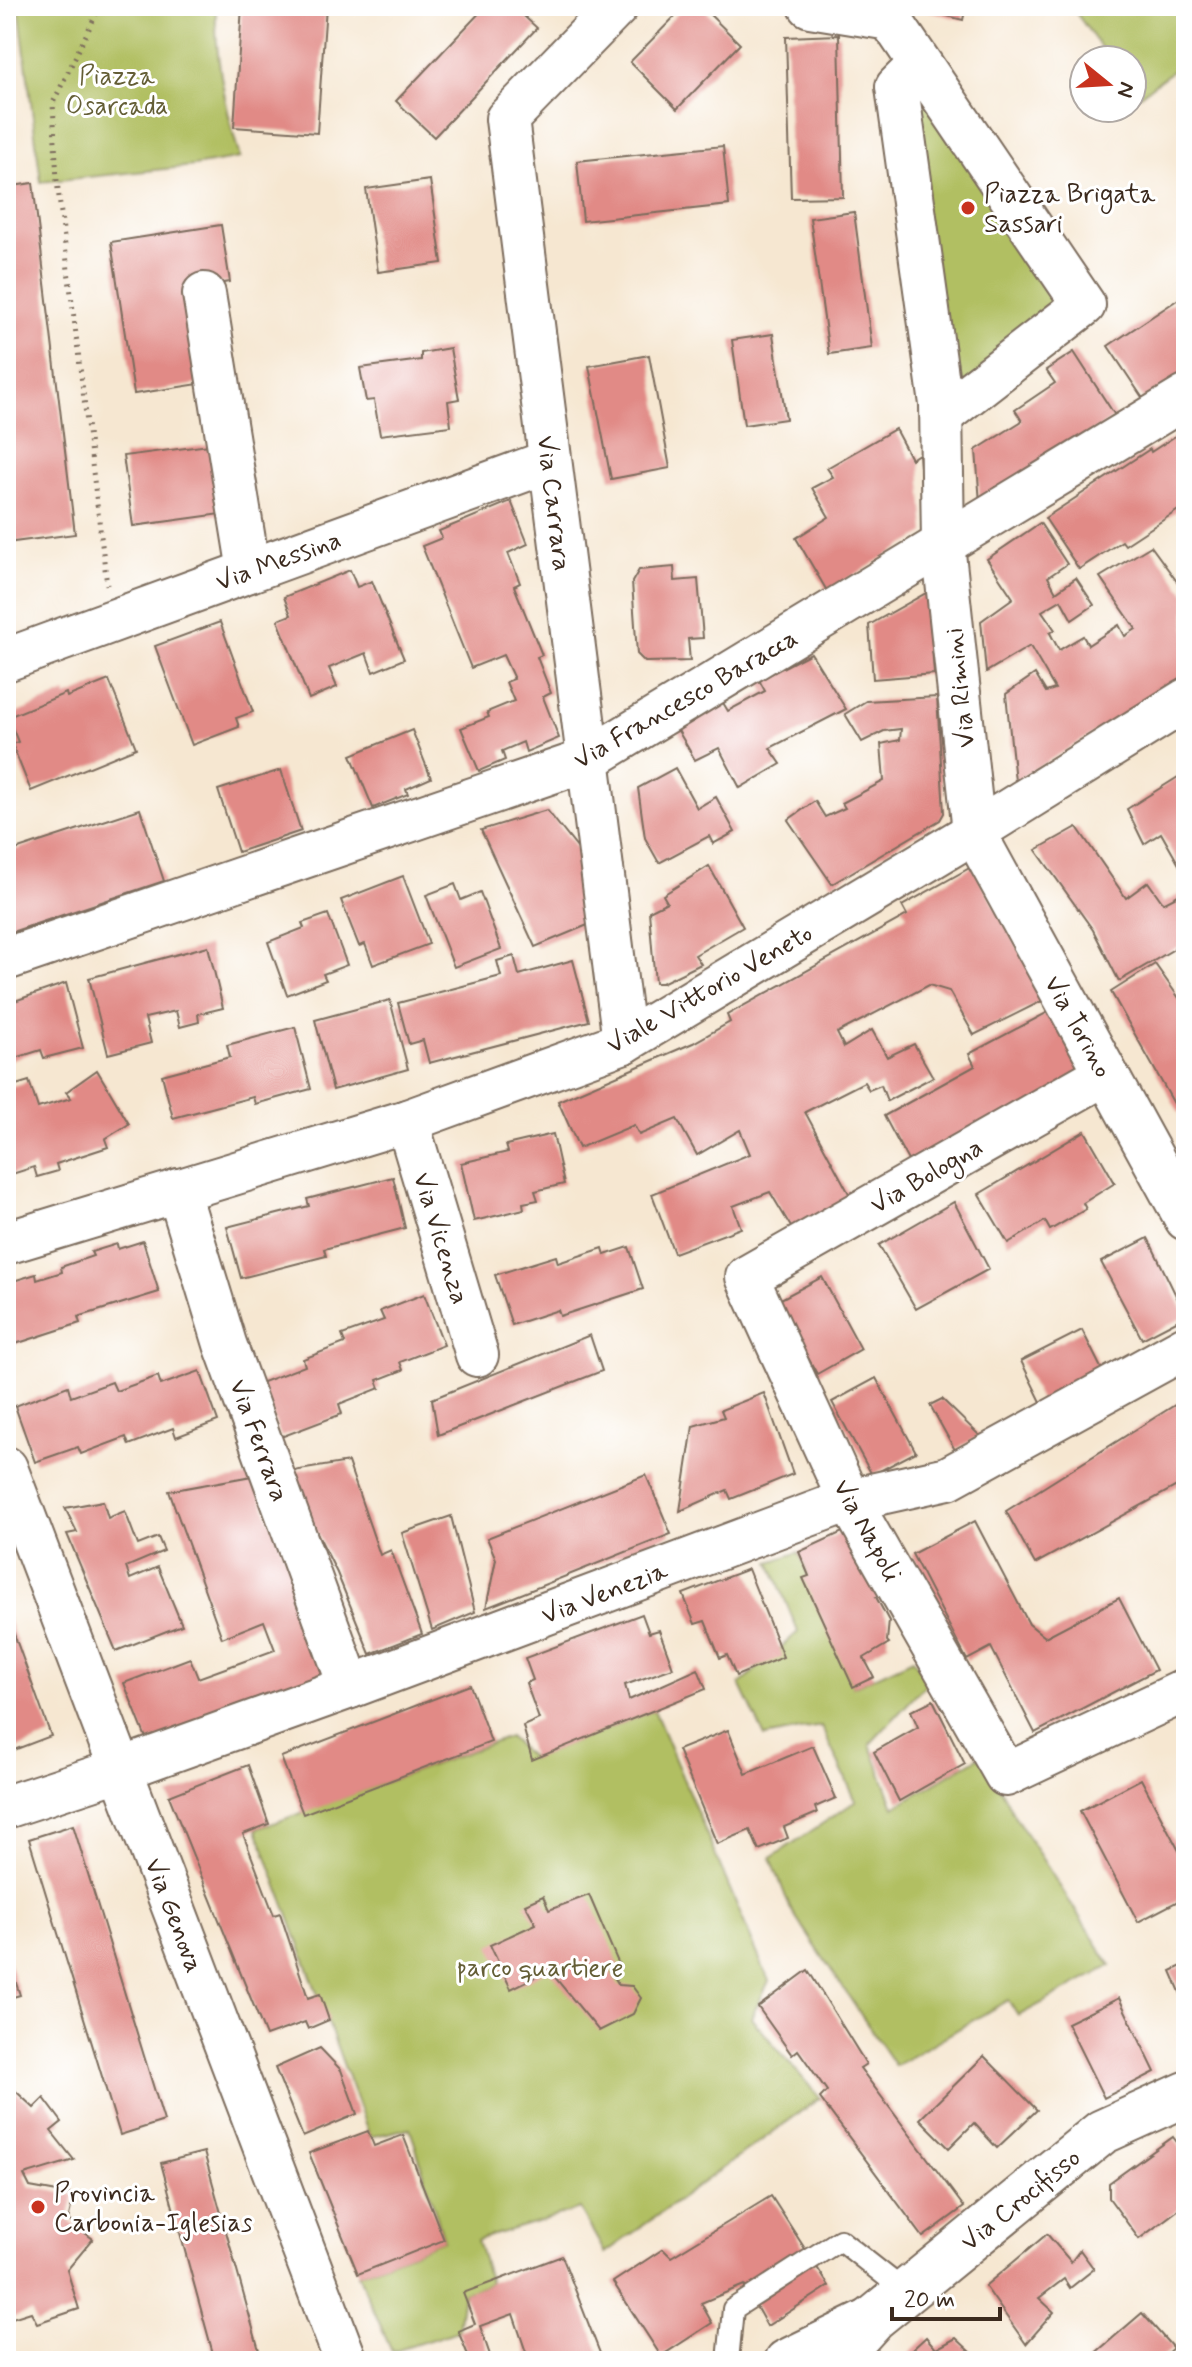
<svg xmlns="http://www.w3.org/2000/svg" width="1192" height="2367" viewBox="0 0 1192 2367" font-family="Mynerve,sans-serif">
<rect width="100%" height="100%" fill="#fff"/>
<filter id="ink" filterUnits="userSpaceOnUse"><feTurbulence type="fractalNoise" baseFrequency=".0125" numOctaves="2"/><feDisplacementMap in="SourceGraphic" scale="16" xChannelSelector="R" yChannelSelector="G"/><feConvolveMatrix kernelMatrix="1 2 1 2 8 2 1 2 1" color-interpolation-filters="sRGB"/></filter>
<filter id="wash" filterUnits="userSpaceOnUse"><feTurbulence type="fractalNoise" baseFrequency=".006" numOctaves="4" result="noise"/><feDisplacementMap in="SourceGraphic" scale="32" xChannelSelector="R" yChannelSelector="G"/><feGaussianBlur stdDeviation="1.8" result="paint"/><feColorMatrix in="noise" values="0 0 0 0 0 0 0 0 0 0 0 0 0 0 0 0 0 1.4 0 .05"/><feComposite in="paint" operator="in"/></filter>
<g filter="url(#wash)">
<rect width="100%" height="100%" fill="#f6e7d1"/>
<!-- green -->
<g fill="#b1bf62" stroke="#767440" stroke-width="2">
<path d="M19 6H216C214 53 227 113 240 158L194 166 41 182Z"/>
<polygon points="1071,6 1186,6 1186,61 1137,97 1132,90 1132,60 1110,60"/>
<polygon points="924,84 1068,307 945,401 905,100"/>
<polygon points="799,1552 853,1687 913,1659 929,1681 870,1744 894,1807 983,1755 1014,1815 1111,1966 1018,2016 1008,2000 895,2066 790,1908 771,1858 856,1801 821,1726 765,1737 740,1684 798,1632 770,1562"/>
<polygon points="654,1710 769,1981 751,2018 820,2098 605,2253 580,2209 477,2240 490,2283 463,2293 458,2331 392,2352 358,2274 444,2240 410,2128 370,2137 257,1829 509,1737 532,1759"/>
</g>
<g id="blocks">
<!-- building -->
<g fill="#e18a86">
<polygon points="242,6 326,6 317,133 234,127"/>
<polygon points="486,6 513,6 537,28 434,137 396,101"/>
<polygon points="685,6 701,6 740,44 677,109 630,62"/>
<polygon points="909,6 966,6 963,20"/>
<polygon points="839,35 843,197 791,198 786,37"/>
<polygon points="723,146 729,205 583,221 577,161"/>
<polygon points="430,180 442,263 378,272 366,189"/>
<polygon points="33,183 75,534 6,543 6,187"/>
<polygon points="854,212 872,348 829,354 810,218"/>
<polygon points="221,225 230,282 184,289 199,384 134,394 111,242"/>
<polygon points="1186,294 1186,372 1144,400 1108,346"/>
<polygon points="773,334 786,419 744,425 732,340"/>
<polygon points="450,348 459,399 448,401 451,426 380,435 374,400 366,401 360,368 421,360 421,353"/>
<polygon points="1074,352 1116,417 980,503 976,450 1022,421 1015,410 1055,383 1046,370"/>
<polygon points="649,355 670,468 611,479 589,366"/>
<polygon points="895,429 911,459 919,454 925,533 827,591 796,538 829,517 812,488 833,477 827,468"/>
<polygon points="1186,429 1186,505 1125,545 1122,541 1079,569 1045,518 1150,449 1151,452"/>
<polygon points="209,445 228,513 133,526 123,456"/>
<polygon points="511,501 528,544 508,553 520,583 514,586 542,655 537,657 551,693 543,697 559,738 526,752 523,742 502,751 505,760 479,771 461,728 489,717 487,712 514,701 506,682 514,679 503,655 471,668 422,546 442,538 439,531"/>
<polygon points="1040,523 1067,564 1048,577 1056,592 1076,578 1094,605 1072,620 1061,600 1042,611 1055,630 1050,633 1059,650 1083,636 1088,645 1119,625 1125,636 1136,629 1100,577 1151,546 1186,594 1186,674 1132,710 1015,781 1006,694 1035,674 1046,692 1055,689 1030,646 986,672 981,621 1013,598 987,559"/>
<polygon points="674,567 675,581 698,579 703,638 688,639 690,661 645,662 637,654 632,582 639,570"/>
<polygon points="350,570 357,587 372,581 404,659 373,672 366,653 329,668 337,687 309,699 278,620 291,615 284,597"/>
<polygon points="928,592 934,674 873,679 869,625"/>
<polygon points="220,622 253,712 236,718 239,727 192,745 155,646"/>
<polygon points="811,653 846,709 770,748 781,764 740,788 719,748 695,760 676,727 722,701 728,711 765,691 759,680"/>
<polygon points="109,680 136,748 31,791 12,744 18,742 8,717 66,693 67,697"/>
<polygon points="937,697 944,813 940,820 832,884 788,820 815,801 825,817 845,808 842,803 884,781 881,744 900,740 901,729 884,731 862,742 845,714 866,701"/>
<polygon points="412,730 431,778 406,789 408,794 373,808 351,755"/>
<polygon points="675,768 697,808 716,797 735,832 713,844 709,836 659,863 645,838 638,788"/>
<polygon points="281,770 301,831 238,852 218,790"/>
<polygon points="1186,772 1186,868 1182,870 1161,833 1144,844 1127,809"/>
<polygon points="140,809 164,881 6,934 6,853"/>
<polygon points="547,810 581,853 590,924 535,947 481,830"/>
<polygon points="1077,827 1126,898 1148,882 1163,903 1186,891 1186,942 1119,981 1093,930 1036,850"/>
<polygon points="709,866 743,927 695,955 701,964 662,983 655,983 649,911 667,902 663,895"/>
<polygon points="973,866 1046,999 974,1035 949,991 929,985 837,1033 844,1047 872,1030 887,1057 914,1044 933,1077 887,1101 881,1085 869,1090 864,1082 805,1112 852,1199 794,1232 770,1192 733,1206 741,1228 674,1253 652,1194 750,1154 740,1130 697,1155 677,1119 639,1135 634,1125 579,1148 558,1101 693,1043 730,1022 727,1015 907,915 902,906"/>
<polygon points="403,876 429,944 373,965 365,944 359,946 341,900"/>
<polygon points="455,884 461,900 480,892 501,949 454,967 426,895"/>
<polygon points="328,914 347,965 323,974 326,980 287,995 268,942 304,928 302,923"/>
<polygon points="208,946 223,1008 198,1014 199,1022 180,1027 176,1011 145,1018 151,1043 108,1054 89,978"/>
<polygon points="514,956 519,975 573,960 589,1021 429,1063 423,1040 409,1044 398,1003 501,976 497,961"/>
<polygon points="1155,964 1186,1008 1186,1125 1111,992"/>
<polygon points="66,983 83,1048 44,1058 41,1050 6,1061 6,1004"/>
<polygon points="390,1000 408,1069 333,1090 315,1020"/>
<polygon points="1050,1011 1085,1078 913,1170 884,1116 975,1066 969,1054"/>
<polygon points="295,1027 311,1089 255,1104 253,1097 173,1118 162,1075 230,1057 227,1045"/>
<polygon points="97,1070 129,1124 105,1139 108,1147 56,1164 58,1171 37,1177 34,1167 6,1176 6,1119 11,1118 6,1103 6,1088 29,1081 38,1108 71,1098 66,1092"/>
<polygon points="1085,1131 1115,1183 1083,1203 1086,1209 1050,1230 1045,1221 1008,1243 979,1194"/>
<polygon points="553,1134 564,1184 535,1191 538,1200 523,1203 524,1209 474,1221 461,1163 508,1152 506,1145"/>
<polygon points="393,1177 405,1228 324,1249 326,1256 241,1278 227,1227 309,1206 307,1199"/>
<polygon points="954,1202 989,1269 916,1309 879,1245"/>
<polygon points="1148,1238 1186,1316 1142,1339 1101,1262"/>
<polygon points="143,1241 159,1292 78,1317 80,1323 6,1347 6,1290 11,1288 10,1282 36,1274 37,1280 62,1272 61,1267 93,1256 91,1252 117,1244 118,1249"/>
<polygon points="629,1247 643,1289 560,1316 558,1310 512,1325 495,1275 556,1256 558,1263 603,1248 605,1255"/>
<polygon points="822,1277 861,1349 817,1374 777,1301"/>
<polygon points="424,1294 444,1345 400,1362 403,1370 377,1380 380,1388 339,1404 342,1414 281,1437 260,1383 305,1366 303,1359 345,1343 342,1335 384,1320 380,1311"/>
<polygon points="1082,1330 1106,1378 1044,1408 1021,1361"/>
<polygon points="590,1335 602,1371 438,1435 432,1399"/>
<polygon points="200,1371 218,1421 176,1437 173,1428 129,1445 126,1437 81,1454 78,1447 35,1462 15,1406 68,1386 71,1397 112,1382 116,1391 158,1376 161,1385"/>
<polygon points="876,1378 916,1452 872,1475 832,1402"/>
<polygon points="764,1393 793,1474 731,1499 727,1490 680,1511 693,1426 724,1417 721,1410"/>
<polygon points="1186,1398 1186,1481 1035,1564 1006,1511"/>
<polygon points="942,1399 980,1436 955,1450 930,1405"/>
<polygon points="348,1462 380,1555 391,1550 422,1634 370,1654 337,1573 287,1472"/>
<polygon points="646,1475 671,1534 486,1608 496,1559 487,1538"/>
<polygon points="252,1476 333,1674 148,1743 124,1683 190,1658 198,1678 275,1650 264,1621 222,1638 169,1491"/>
<polygon points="103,1501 108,1518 125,1511 138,1545 158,1537 164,1551 126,1567 130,1579 158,1567 182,1625 116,1651 67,1534 77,1532 65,1508"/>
<polygon points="451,1516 475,1612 432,1630 402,1533"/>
<polygon points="975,1521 1029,1624 1045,1637 1119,1598 1156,1670 1035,1733 991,1647 967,1660 912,1554"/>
<polygon points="849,1529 883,1595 876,1597 889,1621 887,1641 889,1643 864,1658 874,1677 853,1687 803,1578 809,1576 799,1552"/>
<polygon points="748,1569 783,1657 736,1676 727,1655 720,1658 705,1621 695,1624 683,1594"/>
<polygon points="6,1612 51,1736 6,1753"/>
<polygon points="642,1614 649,1633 659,1630 673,1668 625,1685 629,1700 698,1669 706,1689 532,1760 523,1726 539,1719 526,1683 533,1680 525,1658"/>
<polygon points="470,1685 491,1742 303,1814 281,1757"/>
<polygon points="933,1700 965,1764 899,1801 874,1752 918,1727 911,1711"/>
<polygon points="728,1730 746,1774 813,1746 836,1798 815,1807 817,1813 784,1827 788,1838 759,1850 750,1830 717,1844 678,1750"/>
<polygon points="248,1765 269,1824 243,1834 274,1915 280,1913 308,1998 320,1994 329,2020 308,2029 305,2022 266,2036 169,1796"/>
<polygon points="1141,1779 1186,1864 1186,1897 1138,1922 1080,1811"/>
<polygon points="73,1825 164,2121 120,2135 29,1839"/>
<polygon points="589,1895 620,1967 610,1970 619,1985 632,1986 641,1998 633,2014 599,2031 549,1970 511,1989 490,1945 536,1924 525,1904 543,1896 549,1910"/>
<polygon points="6,1953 20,1995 6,1999"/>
<polygon points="1186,1964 1186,2006 1171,1971"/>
<polygon points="808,1970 866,2064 860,2068 964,2207 923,2237 820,2098 827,2091 798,2050 792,2055 758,2007"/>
<polygon points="1119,1998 1155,2072 1104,2098 1067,2023"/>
<polygon points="320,2048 341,2070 357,2114 303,2137 275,2068"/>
<polygon points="984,2056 1037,2110 997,2148 974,2123 949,2148 920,2119"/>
<polygon points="8,2084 34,2108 44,2098 62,2122 51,2131 74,2160 24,2175 30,2187 74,2195 68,2220 93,2239 67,2270 79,2309 37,2323 31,2312 6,2320 6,2087"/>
<polygon points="368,2131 374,2146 403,2135 444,2240 358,2274 309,2153"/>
<polygon points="1173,2137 1186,2154 1186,2204 1139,2239 1109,2198 1109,2183"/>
<polygon points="204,2152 262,2361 215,2361 161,2163"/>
<polygon points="771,2196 829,2286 767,2326 744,2285 701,2303 712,2323 661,2356 613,2282 663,2249 671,2257"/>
<polygon points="1047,2234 1071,2262 1080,2250 1094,2269 1070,2288 1064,2279 1039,2298 1054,2312 1026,2344 985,2286"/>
<polygon points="562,2256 603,2361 529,2361 513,2314 480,2326 492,2361 464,2361 462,2357 468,2355 458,2331 475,2324 463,2293"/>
<polygon points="1142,2313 1173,2348 1158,2361 1086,2361"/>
<polygon points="926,2337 936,2349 956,2338 971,2352 962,2361 900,2361"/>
</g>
</g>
</g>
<g filter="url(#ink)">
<use href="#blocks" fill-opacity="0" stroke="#7c6c5d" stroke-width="2"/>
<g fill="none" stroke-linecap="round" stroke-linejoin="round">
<defs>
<polyline id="lane" points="728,2361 733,2309 840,2240 906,2292"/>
<g id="street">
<polyline points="617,6 507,119 624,1042"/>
<polyline points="810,6 890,19 1084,305 942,415"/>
<polyline points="920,64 897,87 941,404 943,544 974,832 1186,1219"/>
<polyline points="204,294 249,571"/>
<polyline points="6,660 550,461"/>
<polyline points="6,959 587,760 1186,397"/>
<polyline points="1105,1074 747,1277 849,1500 1006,1775 1186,1690"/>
<polyline points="407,1121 477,1355"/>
<polyline points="178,1190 225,1344 350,1687"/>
<polyline points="6,1243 407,1121 624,1042 974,832 1186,700"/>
<polyline points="6,1468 346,2361"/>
<polyline points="6,1807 119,1770 350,1687 849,1500 948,1478 1186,1347"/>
<polyline points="786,2361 870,2320"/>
</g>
<polyline id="secondary" points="835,2361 874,2318 1102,2132 1186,2094"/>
</defs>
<!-- lane casing -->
<use href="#lane" stroke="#7c6c5d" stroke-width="24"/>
<!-- street casing -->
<use href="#street" stroke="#7c6c5d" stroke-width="46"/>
<!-- secondary casing -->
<use href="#secondary" stroke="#7c6c5d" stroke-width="48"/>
<!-- path -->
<polyline stroke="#7c6c5d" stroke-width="5" stroke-dasharray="2 6" stroke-linecap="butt" points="100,6 53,103 57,181 107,585"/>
<!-- lane -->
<use href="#lane" stroke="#fff" stroke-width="20"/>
<!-- street -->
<use href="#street" stroke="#fff" stroke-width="42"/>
<!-- secondary -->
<use href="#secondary" stroke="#fff" stroke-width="44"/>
</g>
</g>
<!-- markers -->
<g fill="#c8321e" stroke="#fff" stroke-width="3">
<circle cx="968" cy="208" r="8"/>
<circle cx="38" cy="2207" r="8"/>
</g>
<g text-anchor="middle" stroke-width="6" stroke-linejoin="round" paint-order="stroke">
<!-- park labels -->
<g font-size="26" fill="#645e36" stroke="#fff">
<text x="117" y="84">Piazza<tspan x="117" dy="30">Osarcada</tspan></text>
<text x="540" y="1976">parco quartiere</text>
</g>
<!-- poi labels -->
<g font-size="26" fill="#3b2a1e" stroke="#fff" text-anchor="start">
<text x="984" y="202">Piazza Brigata<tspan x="984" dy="30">Sassari</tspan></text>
<text x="54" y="2201">Provincia<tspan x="54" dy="30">Carbonia-Iglesias</tspan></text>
</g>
<!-- street labels -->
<g font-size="26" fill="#3b2a1e" stroke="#fff">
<text transform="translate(555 503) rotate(83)" y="9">Via Carrara</text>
<text transform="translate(278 560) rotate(-20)" y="9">Via Messina</text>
<text transform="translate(959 688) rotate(-96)" y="9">Via Rimini</text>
<text transform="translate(685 698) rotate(-30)" y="9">Via Francesco Baracca</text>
<text transform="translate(709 988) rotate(-30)" y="9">Viale Vittorio Veneto</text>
<text transform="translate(1079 1026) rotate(61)" y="9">Via Torino</text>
<text transform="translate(926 1175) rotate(-30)" y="9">Via Bologna</text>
<text transform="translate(442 1238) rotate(73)" y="9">Via Vicenza</text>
<text transform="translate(260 1440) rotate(70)" y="9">Via Ferrara</text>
<text transform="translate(868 1530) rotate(61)" y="9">Via Napoli</text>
<text transform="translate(604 1592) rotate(-21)" y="9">Via Venezia</text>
<text transform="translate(175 1915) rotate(69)" y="9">Via Genova</text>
<text transform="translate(1020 2199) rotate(-39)" y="9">Via Crocifisso</text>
</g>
</g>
<!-- margin -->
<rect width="1192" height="2367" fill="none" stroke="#fff" stroke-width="32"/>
<!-- north arrow -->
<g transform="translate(1108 84) rotate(108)"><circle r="38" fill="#ffffff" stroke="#b1aaa5" stroke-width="2"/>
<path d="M0-6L14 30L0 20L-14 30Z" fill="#c8321e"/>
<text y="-12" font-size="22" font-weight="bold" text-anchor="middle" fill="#3b2a1e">N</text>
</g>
<!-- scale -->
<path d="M892 2307v12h108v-12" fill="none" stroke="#3b2a1e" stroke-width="4"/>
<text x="904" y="2307" font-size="24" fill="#3b2a1e" stroke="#ffffff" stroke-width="6" paint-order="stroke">20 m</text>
</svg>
